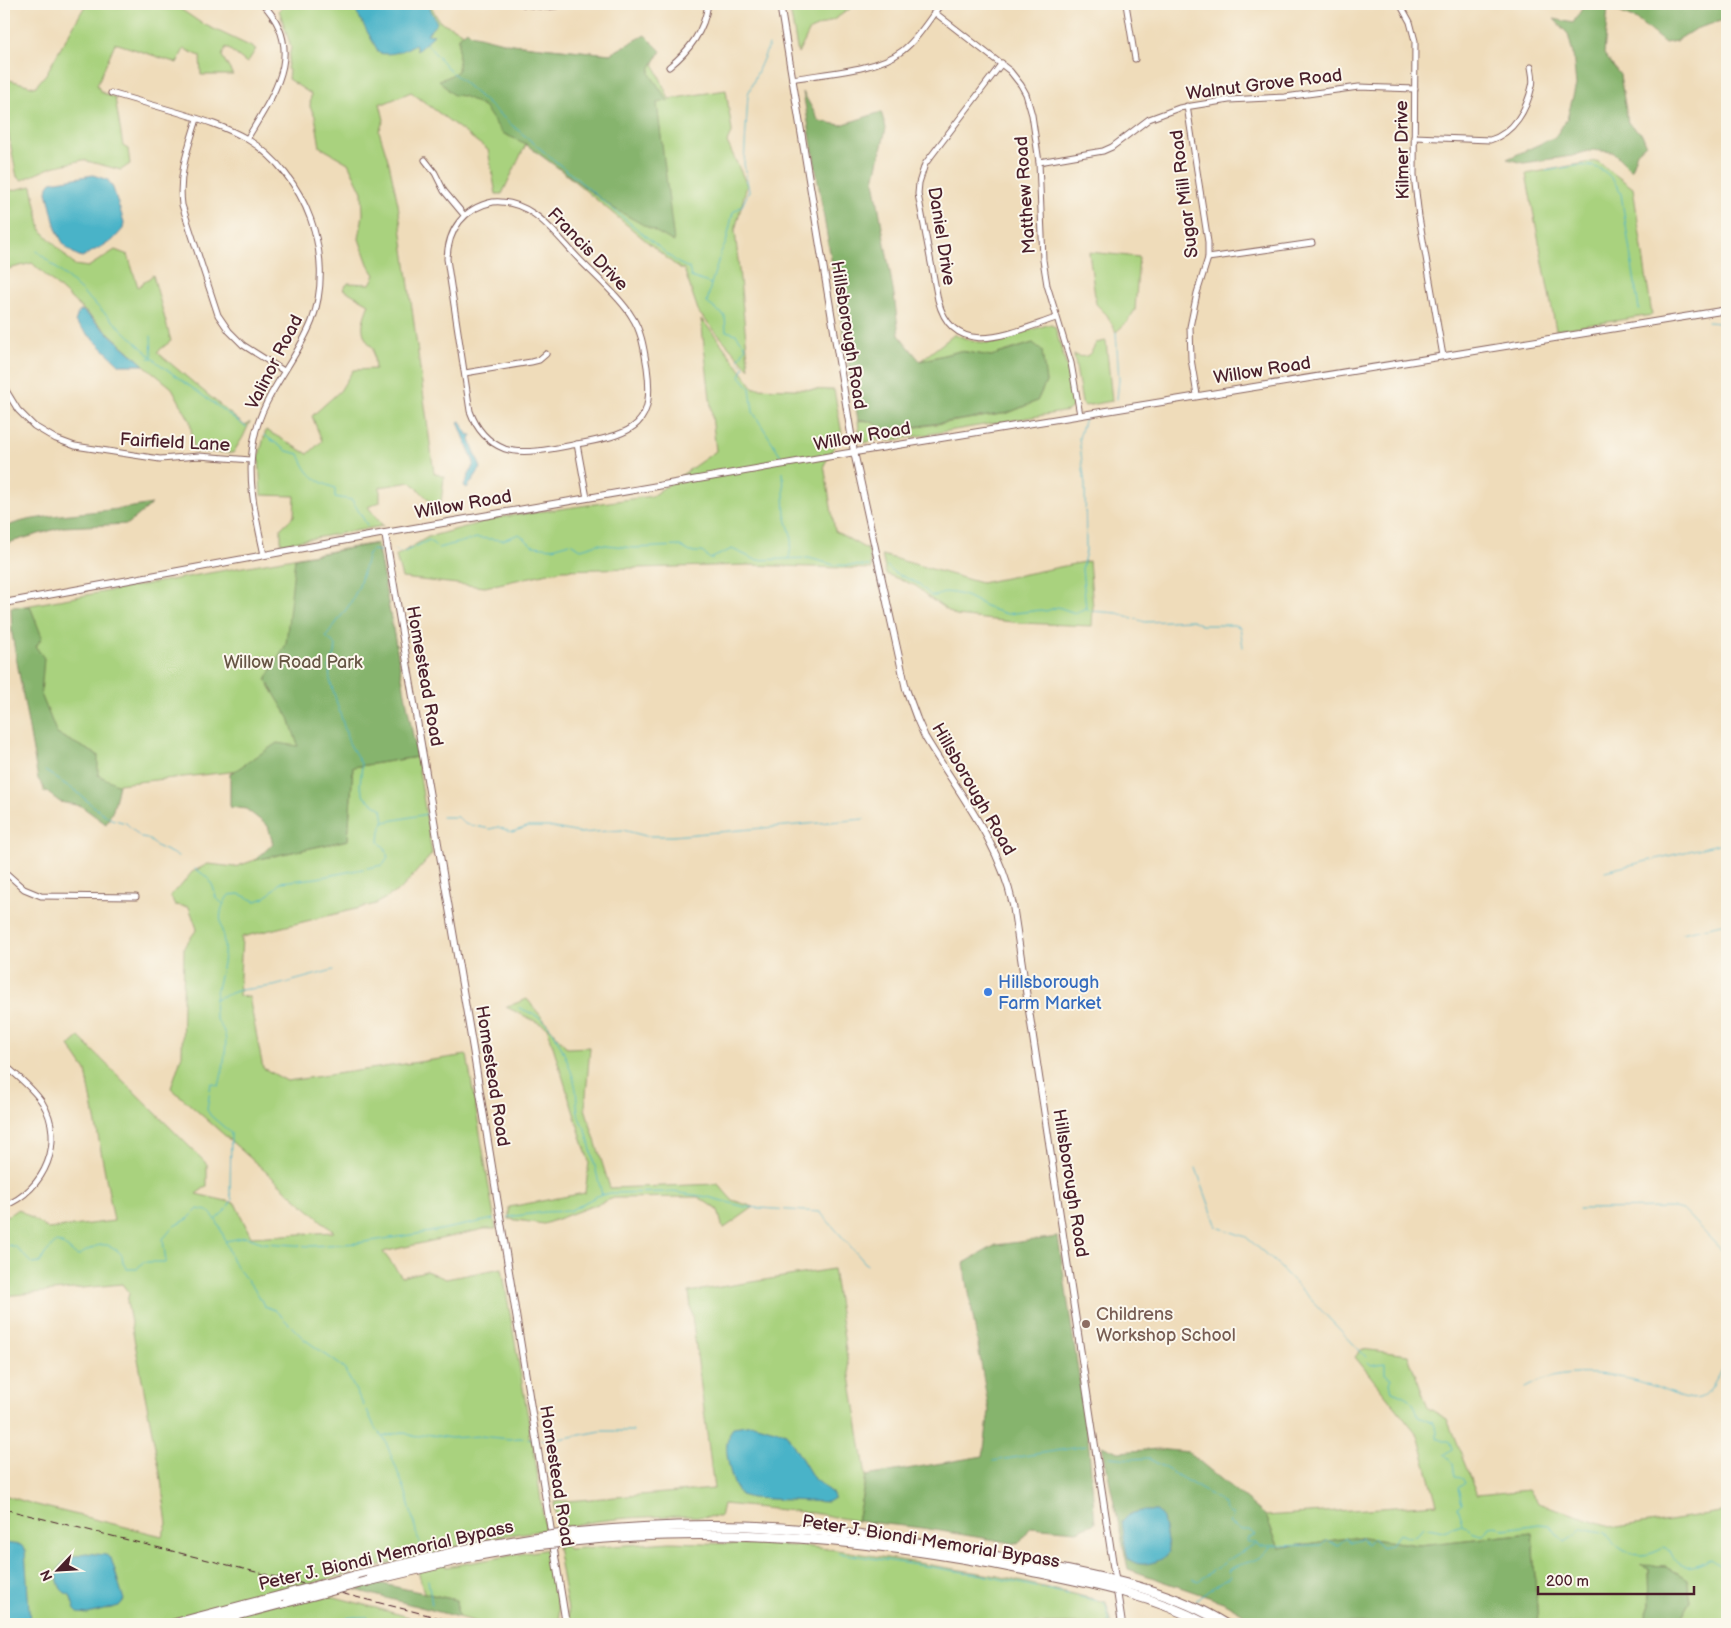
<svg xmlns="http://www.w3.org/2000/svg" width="1731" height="1628" viewBox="0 0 1731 1628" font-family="'Balsamiq Sans',sans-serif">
<rect width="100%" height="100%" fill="#fbf7ec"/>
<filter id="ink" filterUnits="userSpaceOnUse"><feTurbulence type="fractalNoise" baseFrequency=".02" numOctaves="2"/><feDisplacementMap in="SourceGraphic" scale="10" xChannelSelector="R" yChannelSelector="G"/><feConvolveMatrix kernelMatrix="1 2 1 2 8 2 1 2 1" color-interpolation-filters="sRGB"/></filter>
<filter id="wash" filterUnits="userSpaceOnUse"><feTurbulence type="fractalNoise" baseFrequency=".0096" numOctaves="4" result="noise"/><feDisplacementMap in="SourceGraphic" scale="20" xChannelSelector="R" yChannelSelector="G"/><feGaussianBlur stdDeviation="1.12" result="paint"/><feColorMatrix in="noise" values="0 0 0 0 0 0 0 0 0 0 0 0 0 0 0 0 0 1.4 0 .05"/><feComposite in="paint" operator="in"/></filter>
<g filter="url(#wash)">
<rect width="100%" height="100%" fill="#efdcba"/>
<!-- green -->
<g fill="#a9d27e" stroke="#7a7854">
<polygon points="86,4 115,4 118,5 118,4 173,4 201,23 256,49 247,63 226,47 222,56 233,75 201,75 200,56 184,49 177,63 115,43 97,85 101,92 115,98 123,146 128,149 130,164 121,170 83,160 52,167 22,180 17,177 4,112 6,79 35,87 46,74"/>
<path d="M285 4H430L439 21 468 35 511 44 610 54 645 42 669 99 726 90 732 131 727 142 747 185 735 230 749 369 699 313 684 269H680L527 142 502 194H496L488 150 411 92 385 103H380L384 120 379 131 389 163 398 204 434 473 444 477 441 503 433 504 411 482 380 487V502L368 507 383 526 281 544V528L294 516 295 496 261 495 259 456 266 430 308 454 322 441 312 416 340 391 353 370 375 369 373 348C358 333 362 322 369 304L343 289 348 283 370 284 375 275 368 264 359 239 363 214 362 192 348 163 320 147 315 116 310 107 311 94 288 79 289 70 287 69 291 47 279 10Z"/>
<polygon points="789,4 799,4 801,11 811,12 828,4 857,4 835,19 810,30 798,54"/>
<polygon points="1597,161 1633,188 1652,315 1556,330 1526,174"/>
<polygon points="32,186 41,230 74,265 88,267 115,250 128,255 138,287 153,275 171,341 157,352 245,426 250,422 243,437 233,453 194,452 190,421 172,388 144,365 32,263 4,270 4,192"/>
<polygon points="1089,252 1139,257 1135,310 1127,322 1116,332 1107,315 1096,304"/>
<polygon points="701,319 714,334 754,388 834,390 842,434 824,465 835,531 868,550 872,569 748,565 562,570 485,587 402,578 396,556 428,537 502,517 652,496 716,451"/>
<path d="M1047 325H1051L1055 327 1068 371 1074 405 1068 411 888 441 887 439 861 443 858 421C870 419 877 424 885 432L1008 413 1037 401 1046 382 1033 343 991 356 960 351 920 361 955 334 972 341 988 343Z"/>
<path d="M1106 341 1112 401 1085 406 1082 403 1074 355C1088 359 1090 355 1096 343Z"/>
<polygon points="377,543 415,752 44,792 14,608"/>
<polygon points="882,555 981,583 1089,561 1093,607 1092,626 1021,623 956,616 928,597 916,586 886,574"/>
<polygon points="417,757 432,854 402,888 376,904 242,937 239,996 249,997 263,1068 287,1081 467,1055 496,1229 484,1229 383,1252 402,1277 426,1271 446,1279 502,1268 530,1428 529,1437 533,1443 545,1530 502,1536 440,1550 446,1567 548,1549 561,1624 485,1624 458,1617 456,1600 424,1593 414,1557 298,1587 409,1617 388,1624 4,1624 4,1495 33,1504 162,1536 167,1524 160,1473 127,1302 129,1293 122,1284 4,1296 4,1216 9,1215 18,1209 48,1229 114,1221 86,1071 69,1046 79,1037 207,1164 207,1186 196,1194 235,1203 251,1237 334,1232 171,1088 182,1055 184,947 197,929 189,907 175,905 170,895 180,887 192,872 208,864 235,867 255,860 348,840 353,767"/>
<polygon points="527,999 567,1048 590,1047 585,1108 610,1188 718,1184 732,1200 754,1207 723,1229 718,1210 698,1197 614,1198 544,1224 509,1219 509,1207 585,1193 589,1162 547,1027 506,1007"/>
<path d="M833 1269 866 1476 857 1521 813 1513 723 1504 720 1517C669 1515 607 1516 557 1529L554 1502 714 1489 689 1292Z"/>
<polygon points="1362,1349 1408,1355 1428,1408 1447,1419 1477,1495 1528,1490 1538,1503 1617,1528 1727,1511 1727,1624 1678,1624 1691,1601 1687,1579 1666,1566 1642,1566 1649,1569 1650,1604 1643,1624 1538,1624 1532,1533 1419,1545 1355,1537 1279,1548 1266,1516 1437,1504 1418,1435 1355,1357"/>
<polygon points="670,1542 803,1546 844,1551 998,1576 1106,1602 1112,1624 575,1624 569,1616 557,1547 565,1546 569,1549"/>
</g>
<!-- forest -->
<g fill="#86b46d" stroke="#686a4c">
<polygon points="1585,4 1727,4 1727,19 1695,29 1676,41 1665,43 1637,20 1608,7 1604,54 1620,75 1628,123 1642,134 1646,144 1637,152 1631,170 1613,152 1591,150 1572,156 1524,163 1507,159 1555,137 1567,119 1576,85 1573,54 1568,34 1554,19 1573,23"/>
<polygon points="467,30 471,34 511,44 610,54 645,35 661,51 651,67 650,74 668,101 657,103 674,242 613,208 524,143 502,133 485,108 464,96 453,95 439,80 448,77 458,71 459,37"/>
<path d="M803 92 819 121 841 125 881 112 886 128 874 181 894 295 899 335 920 361 960 351 991 356 1033 343 1042 350 1046 382 1037 401 1008 413 885 431C876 424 870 419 858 420Z"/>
<path d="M152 504 128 524 63 527 4 544V528C19 520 35 519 52 516 85 512 119 510 152 504Z"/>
<polygon points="374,544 379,555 417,757 353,767 348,840 255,860 273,844 268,826 246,809 230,807 230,774 277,743 298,746 289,718 266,680 286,644 295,558"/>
<polygon points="30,606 42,637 36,647 44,658 41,694 57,734 98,755 98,775 119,785 113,810 106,824 81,806 60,802 48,793 38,779 12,634 11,607"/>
<polygon points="1058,1237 1088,1436 1095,1523 1077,1531 1031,1527 1018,1544 923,1528 857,1521 866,1476 983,1456 989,1411 964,1263 996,1245"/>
<polygon points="1102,1445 1118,1452 1158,1449 1188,1452 1266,1516 1279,1548 1355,1537 1419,1545 1532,1533 1538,1624 1261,1624 1223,1602 1128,1569"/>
<polygon points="1640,1565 1666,1566 1687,1579 1691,1601 1678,1624 1643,1624 1650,1604 1649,1569"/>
<polygon points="378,1583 456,1600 458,1617 356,1590"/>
</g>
<!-- water -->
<g fill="#4ab3c8" stroke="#4a697a">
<path d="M352 4H428L437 23 427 34 434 35 417 51 415 44C404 51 392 56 379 53Z"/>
<path d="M93 175 108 180 113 188 124 222 123 229 112 241 82 257C55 249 54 216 47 192L48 186 51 182Z"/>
<polygon points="82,310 144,365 120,365 75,322 78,313"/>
<polygon points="461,421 467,434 472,435 470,440 481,468 467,488 464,486 474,463 458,422"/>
<path d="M753 1424 786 1433 814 1479 833 1494 834 1498 827 1502 751 1498 740 1495C732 1485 725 1455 727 1442 728 1437 731 1431 733 1427Z"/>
<path d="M1141 1511H1157L1163 1518 1169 1552C1165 1560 1149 1565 1140 1564 1136 1564 1132 1561 1128 1559L1125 1545 1122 1521 1129 1514Z"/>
<polygon points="4,1543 21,1545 25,1550 30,1624 4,1624"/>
<path d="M86 1553 106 1555 111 1558 124 1600 119 1606 88 1614 78 1613 75 1610 70 1595C62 1592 60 1589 58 1581 54 1563 71 1556 86 1553Z"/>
</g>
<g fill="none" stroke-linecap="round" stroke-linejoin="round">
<!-- stream -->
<g stroke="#4ab3c8" stroke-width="1">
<polyline points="315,8 322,4"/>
<polyline points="426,43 450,71"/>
<polyline points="453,73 505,119"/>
<polyline points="507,121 678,263 689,268 691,277 711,284 707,303 725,316 726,331 736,334 746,347 738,360 744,367 740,376 750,388 753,412 781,456"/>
<path d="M1546 171C1580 165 1604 156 1621 194L1639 309"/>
<polyline points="37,251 63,274 158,363 246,427"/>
<polyline points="711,284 721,252 726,243 733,212 742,206 749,191 744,164 748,94 769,45"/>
<polyline points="1708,322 1719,323 1727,327"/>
<polyline points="1116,332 1119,380 1117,399"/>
<polyline points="149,358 152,358 151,336"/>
<polyline points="1085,418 1079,438 1085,485 1086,551 1082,569 1086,608"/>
<path d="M264 435 287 451 299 454C307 475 315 481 335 488V497L352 500 367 525"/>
<polyline points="783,472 785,515 792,538 789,559"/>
<polyline points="394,549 402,553 429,540 438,548 477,538 503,540 519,534 533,546 553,548 570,543 581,549 598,544 633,548 680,546 690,552 702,552 710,559 732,549 756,560 809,558 834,565 869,566"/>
<polyline points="887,566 893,572 919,584 931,596 936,596 946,592 954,593 966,596 994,610 1007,614 1041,610 1046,611 1058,607 1075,613 1086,608 1090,611 1117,613 1145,622 1192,620 1201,625 1234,625 1240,627 1243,647"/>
<polyline points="45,771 77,792 94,807 111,819 126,823 141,838 148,839 158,847 178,856"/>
<polyline points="442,817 458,817 465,824 490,829 498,827 512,832 527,827 549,827 580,833 623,830 646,836 673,836 864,819"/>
<polyline points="384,822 427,814"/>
<path d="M195 869C209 877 213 882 216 898L222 903"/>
<polyline points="1605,871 1727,842"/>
<polyline points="1682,933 1727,923"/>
<polyline points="215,999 240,990 274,986 333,970"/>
<path d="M519 1008C529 1012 539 1016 546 1023 557 1033 574 1074 576 1090 578 1107 575 1115 586 1130L602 1195"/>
<polyline points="1196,1168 1217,1227 1246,1237 1276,1263 1366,1357"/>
<polyline points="1579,1209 1674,1208 1683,1210 1727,1256"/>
<polyline points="508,1217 545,1212 569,1211 597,1196 610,1193 672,1192 708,1197 745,1207 820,1212 867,1265"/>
<path d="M215 1220 226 1210 232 1200 230 1192 231 1133 211 1116 207 1110 211 1083 219 1086C222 1074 229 1042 224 1032 222 1026 216 1021 215 1015 212 994 223 975 224 954 226 930 212 917 229 895L239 894 256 901 265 898 281 882 317 878 383 865 388 858 385 848 379 842 380 831 384 822 382 809 364 797 360 785 362 765 349 743 330 680 329 667 335 654 336 645 326 637 350 604 359 586 368 554 371 550 381 551"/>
<polyline points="226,1241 246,1237 264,1243 311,1246 358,1243 430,1232 494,1219"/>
<path d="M4 1250 9 1245 16 1247 32 1264 40 1263 45 1254 56 1242C67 1244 69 1252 78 1256 96 1245 106 1238 122 1255L123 1263 127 1269H137L143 1262H166L163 1239 174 1226 188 1219 198 1209C201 1210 206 1210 209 1212 220 1220 227 1248 233 1261 242 1277 257 1288 264 1306L275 1310 304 1339 343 1367 364 1406"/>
<path d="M1368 1362 1371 1365 1385 1363V1374L1392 1378 1390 1383 1392 1391C1406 1396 1415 1400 1418 1416L1433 1422 1437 1431V1438L1444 1441H1449L1452 1449 1444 1455 1453 1463 1455 1477 1462 1478 1465 1483 1458 1488 1462 1504 1457 1507 1462 1524"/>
<path d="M1525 1388C1562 1367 1608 1372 1647 1384 1662 1388 1688 1404 1702 1397 1712 1392 1721 1368 1727 1359"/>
<polyline points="367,1410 375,1428 385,1440 406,1493 420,1546"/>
<polyline points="382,1437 402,1432 416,1437 425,1434 451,1438 480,1436 509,1439 520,1438 531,1439"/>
<polyline points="541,1439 549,1441 601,1431 633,1431"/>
<path d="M1110 1457 1131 1459 1148 1458 1216 1498 1223 1504 1227 1512 1234 1515 1229 1523 1242 1530H1250L1256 1535 1247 1539 1248 1543H1256L1259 1546 1322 1545 1328 1540 1337 1546 1346 1538 1351 1542 1361 1538 1366 1545 1373 1538 1382 1547 1390 1545 1399 1533 1409 1538 1416 1535 1423 1527 1443 1531 1462 1525 1474 1533 1483 1535 1489 1527 1496 1526 1505 1529 1539 1524 1550 1525 1557 1534 1565 1542 1574 1536 1582 1528 1606 1533C1620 1554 1640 1562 1663 1548L1670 1551C1679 1572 1693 1568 1711 1559L1724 1569 1727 1575"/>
<polyline points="993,1461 1086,1446"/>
<polyline points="838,1553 983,1575 1103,1602 1106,1605 1110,1624"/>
<polyline points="1193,1578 1198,1581 1233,1557 1255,1544"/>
<polyline points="428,1580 432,1605"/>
<path d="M1196 1600 1223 1580 1230 1578 1229 1571C1239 1560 1256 1567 1270 1547"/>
<polyline points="311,1624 353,1617 368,1617"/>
<polyline points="1173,1624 1177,1620"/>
</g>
</g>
</g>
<g filter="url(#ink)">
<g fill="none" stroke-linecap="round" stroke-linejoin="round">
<defs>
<g id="minor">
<polyline points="523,4 547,7 571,4"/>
<polyline points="1126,4 1135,59"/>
<polyline points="1268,4 1269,5"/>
<polyline points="1400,4 1410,22 1415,41 1414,175 1419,217 1443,356"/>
<polyline points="934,12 1010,71 1021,85 1026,94 1032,115 1039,162 1043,260 1047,285 1071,363 1080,415"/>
<path d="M1002 63 925 164 919 183 918 194 938 300C954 363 1015 331 1056 318"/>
<path d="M669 67C690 50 704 31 708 4"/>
<path d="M792 79C824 73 876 71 902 51 918 39 929 19 941 4"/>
<path d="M111 93C134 100 157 106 180 113 203 120 226 127 247 139 306 175 336 256 312 321 296 362 262 395 254 439 246 479 256 517 264 555"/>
<polyline points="1187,106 1208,242 1208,258 1197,293 1190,327 1191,359 1197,395"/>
<path d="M197 119C188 148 178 175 182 205L218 315 229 331 243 345 284 371"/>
<path d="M1414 137 1490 140C1514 133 1527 109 1532 86 1534 80 1532 73 1531 67"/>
<path d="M247 139C273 95 307 51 263 4"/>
<polyline points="425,160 435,173 444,191 464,215"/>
<polyline points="1039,162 1103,151 1112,147 1149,119 1179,108 1229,100 1285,97 1359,87 1415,89"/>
<path d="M493 202C532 199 554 233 578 258 594 275 621 298 632 317 642 332 644 350 647 367 655 425 635 433 583 443 561 447 526 456 505 449 487 442 476 428 470 411L447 259C448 229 464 208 493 202Z"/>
<polyline points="1208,258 1312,243"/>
<polyline points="465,373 531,362 539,360 546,354"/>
<polyline points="4,387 18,410 34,426 56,439 75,446 160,459 199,456 251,460"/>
<polyline points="577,444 587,498"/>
<polyline points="4,871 24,889 41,896 136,897"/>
<path d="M4 1064C17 1076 32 1087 42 1102 66 1141 45 1190 4 1206"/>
</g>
<g id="tertiary">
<path d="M780 4 854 452 906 689 917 719 925 737C959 794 998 839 1013 905L1122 1624"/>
<polyline points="385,533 473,1049 566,1624"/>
<polyline points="4,603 385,533 843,454 1727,310"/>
</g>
<g id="trunk">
<path d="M572 1533C630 1527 688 1524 746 1526 847 1530 948 1546 1046 1566 1108 1579 1172 1590 1225 1624"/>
<path d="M573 1541C724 1525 873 1540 1021 1569 1084 1582 1149 1593 1206 1624"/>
<polyline points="354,1576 472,1548 533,1538"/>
<polyline points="368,1581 474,1556 535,1545"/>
<polyline points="173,1624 280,1596"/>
<polyline points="203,1624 287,1602"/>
</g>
</defs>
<!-- minor casing -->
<use href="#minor" stroke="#84615d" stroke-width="7"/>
<!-- tertiary casing -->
<use href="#tertiary" stroke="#84615d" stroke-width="8"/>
<!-- trunk casing -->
<use href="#trunk" stroke="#84615d" stroke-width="11"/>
<!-- minor -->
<use href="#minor" stroke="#fff" stroke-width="5"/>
<!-- tertiary -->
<use href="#tertiary" stroke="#fff" stroke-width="6"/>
<!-- trunk -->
<use href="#trunk" stroke="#fff" stroke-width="9"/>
<!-- rail -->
<polyline stroke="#4a1f2b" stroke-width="1" stroke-dasharray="8 4" stroke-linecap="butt" points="4,1509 464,1624"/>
<defs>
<g id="trunk-bridge">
<polyline points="533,1538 572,1533"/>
<polyline points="535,1545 573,1541"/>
<polyline points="280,1596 354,1576"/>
<polyline points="287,1602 368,1581"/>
</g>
</defs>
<!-- trunk-bridge casing -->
<use href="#trunk-bridge" stroke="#84615d" stroke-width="11" stroke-linecap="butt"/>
<!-- trunk-bridge -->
<use href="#trunk-bridge" stroke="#fff" stroke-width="9"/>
</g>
</g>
<!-- markers -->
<circle fill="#3f7fe0" stroke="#fbf7ec" stroke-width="2" cx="988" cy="992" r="5"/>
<circle fill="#8d6e63" stroke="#fbf7ec" stroke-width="2" cx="1086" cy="1324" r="5"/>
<g text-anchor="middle" stroke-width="4" stroke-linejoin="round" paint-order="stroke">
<!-- street labels -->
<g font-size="18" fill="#4a1f2b" stroke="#fbf7ec">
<text transform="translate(1264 84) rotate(-7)" y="6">Walnut Grove Road</text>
<text transform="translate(1402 150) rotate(-91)" y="6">Kilmer Drive</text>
<text transform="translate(1184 194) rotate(-97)" y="6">Sugar Mill Road</text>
<text transform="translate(1025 195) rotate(-94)" y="6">Matthew Road</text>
<text transform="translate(942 236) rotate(81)" y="6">Daniel Drive</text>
<text transform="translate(588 249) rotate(46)" y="6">Francis Drive</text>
<text transform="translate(849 335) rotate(81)" y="6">Hillsborough Road</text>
<text transform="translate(274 362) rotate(-63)" y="6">Valinor Road</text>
<text transform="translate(1262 370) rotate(-9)" y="6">Willow Road</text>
<text transform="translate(862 436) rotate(-10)" y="6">Willow Road</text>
<text transform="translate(175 442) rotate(3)" y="6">Fairfield Lane</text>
<text transform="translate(463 504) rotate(-10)" y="6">Willow Road</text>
<text transform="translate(425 676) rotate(80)" y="6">Homestead Road</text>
<text transform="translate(974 789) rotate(60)" y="6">Hillsborough Road</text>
<text transform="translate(493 1076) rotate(81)" y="6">Homestead Road</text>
<text transform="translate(1071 1183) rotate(81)" y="6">Hillsborough Road</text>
<text transform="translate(557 1476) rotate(81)" y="6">Homestead Road</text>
<text transform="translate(931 1541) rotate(9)" y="6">Peter J. Biondi Memorial Bypass</text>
<text transform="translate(386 1555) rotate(-13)" y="6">Peter J. Biondi Memorial Bypass</text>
</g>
<!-- park labels -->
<g font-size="18" fill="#654" stroke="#fbf7ec">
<text x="293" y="668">Willow Road Park</text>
</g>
<!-- shop labels -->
<g font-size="18" fill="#366cbe" stroke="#fbf7ec" text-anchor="start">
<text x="998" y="988">Hillsborough<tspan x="998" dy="21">Farm Market</tspan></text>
</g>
<!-- education labels -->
<g font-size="18" fill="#785e54" stroke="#fbf7ec" text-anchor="start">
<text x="1096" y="1320">Childrens<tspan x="1096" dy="21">Workshop School</tspan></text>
</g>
</g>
<!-- margin -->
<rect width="1731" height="1628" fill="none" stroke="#fbf7ec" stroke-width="20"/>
<!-- north arrow -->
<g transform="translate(58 1570) rotate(245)" stroke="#fbf7ec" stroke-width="4" paint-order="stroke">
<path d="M0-4L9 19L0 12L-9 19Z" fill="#4a1f2b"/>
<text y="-8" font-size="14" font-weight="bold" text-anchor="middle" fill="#4a1f2b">N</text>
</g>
<!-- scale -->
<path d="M1538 1586v8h156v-8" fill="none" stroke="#4a1f2b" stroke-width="2.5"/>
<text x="1546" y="1586" font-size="15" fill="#4a1f2b" stroke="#fbf7ec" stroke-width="4" paint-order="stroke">200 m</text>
</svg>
